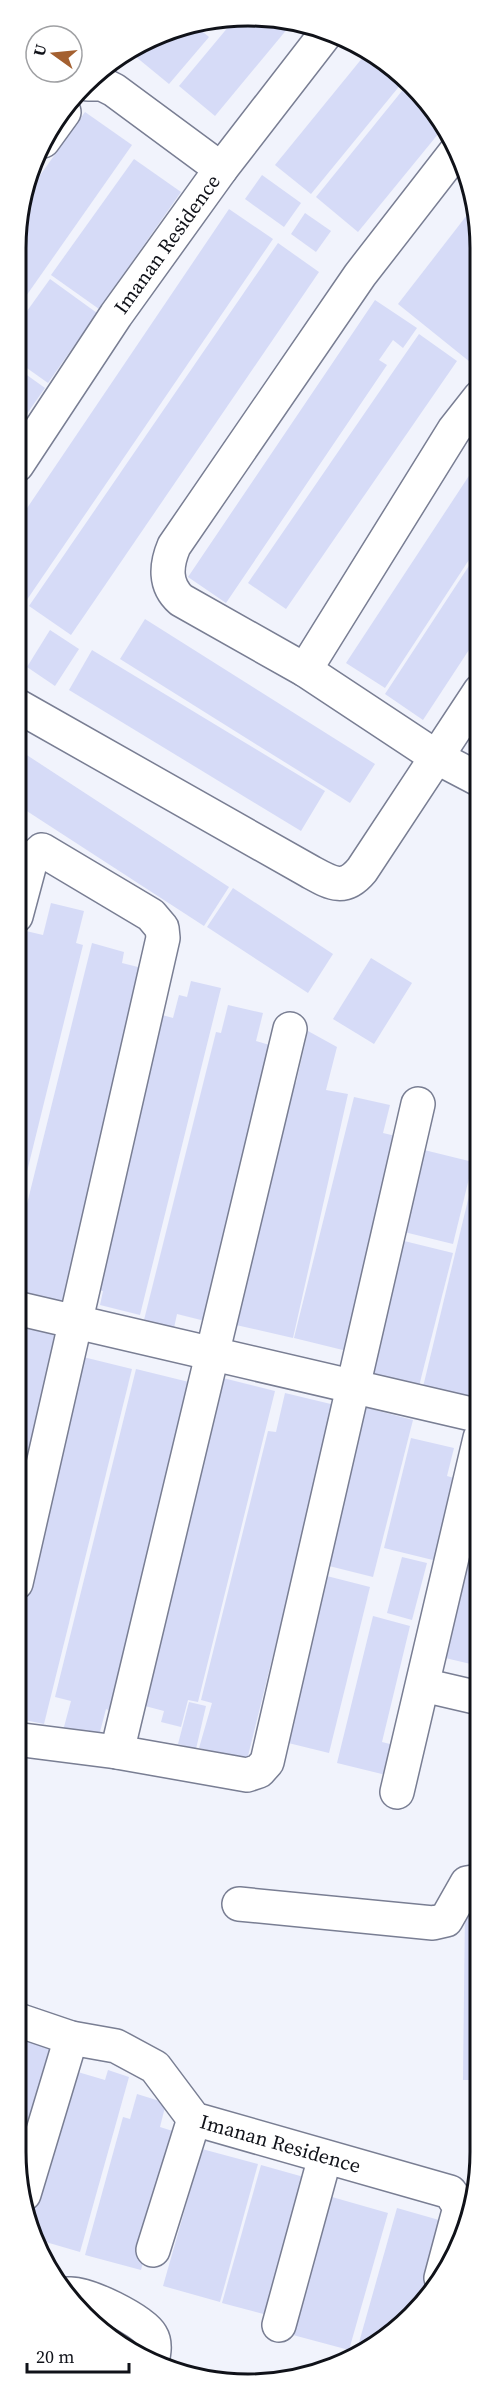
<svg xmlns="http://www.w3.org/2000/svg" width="496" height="2399" viewBox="0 0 496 2399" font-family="'Source Serif 4',serif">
<rect width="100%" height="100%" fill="#f1f3fc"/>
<!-- building -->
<g fill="#d6dbf7">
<polygon points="278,17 293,22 215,116 179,86 234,20"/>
<polygon points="187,23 192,23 209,37 169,84 130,52"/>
<polygon points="368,51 406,78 311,194 275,165"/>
<polygon points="410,81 443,128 358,232 316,197"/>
<polygon points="85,112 132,145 17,309 17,218 24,198"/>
<polygon points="134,159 181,192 99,309 51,275"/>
<polygon points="262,175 301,203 284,227 245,199"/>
<polygon points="474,206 480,232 480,359 475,366 398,304"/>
<polygon points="229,209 273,239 22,607 17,604 17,523"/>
<polygon points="305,213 331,231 316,252 291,234"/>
<polygon points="278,243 319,272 71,635 29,606"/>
<polygon points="50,279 97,313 48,383 17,361 17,325"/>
<polygon points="375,300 417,328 403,348 393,340 379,360 387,365 226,603 188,577"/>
<polygon points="419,334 457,361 286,609 248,583"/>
<polygon points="17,368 45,388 17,428"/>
<polygon points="480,459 480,543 385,688 346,663"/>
<polygon points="480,549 480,633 423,720 385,694"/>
<polygon points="145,619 375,764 350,803 120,659"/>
<polygon points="50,630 79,649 55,686 27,667"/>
<polygon points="92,650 325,791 301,831 69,690"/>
<polygon points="16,748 229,887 204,926 16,804"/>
<polygon points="233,888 333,954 308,993 207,927"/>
<polygon points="51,903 84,911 76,943 83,945 17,1212 16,972 26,931 43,935"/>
<polygon points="92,943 124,952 122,963 146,969 62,1305 16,1293 16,1248"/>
<polygon points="371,958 412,983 374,1044 333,1019"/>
<polygon points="191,981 221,988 140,1315 100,1305 103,1291 87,1288 155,1013 173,1018 179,995 187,997"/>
<polygon points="228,1005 263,1013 256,1041 273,1046 205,1321 177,1314 174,1328 144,1320 216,1032 221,1033"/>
<polygon points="308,1031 337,1047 326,1090 348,1094 293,1338 236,1325 291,1081 296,1083"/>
<polygon points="354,1097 390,1105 383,1133 404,1138 351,1352 294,1338"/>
<polygon points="416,1148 473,1162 453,1244 396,1230"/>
<polygon points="479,1154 480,1356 469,1398 423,1387"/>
<polygon points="396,1239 453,1253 418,1390 362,1376"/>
<polygon points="16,1325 61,1335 16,1520"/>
<polygon points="75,1355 132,1369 44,1724 15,1718 16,1594"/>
<polygon points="136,1369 193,1383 111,1711 106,1709 96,1747 61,1738 71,1701 55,1697"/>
<polygon points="219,1377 275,1391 198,1702 188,1700 181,1727 161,1722 164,1711 145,1706"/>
<polygon points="285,1393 335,1405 247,1760 199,1748 212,1703 201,1700 268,1431 276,1432"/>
<polygon points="356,1405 413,1420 373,1577 317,1563"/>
<polygon points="411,1438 454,1448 447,1476 461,1480 441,1562 384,1548"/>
<polygon points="480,1484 479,1666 437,1656"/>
<polygon points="402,1557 427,1563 412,1620 387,1613"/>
<polygon points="319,1574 370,1587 329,1753 272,1739"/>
<polygon points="373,1616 410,1626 382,1742 394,1745 386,1775 337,1763"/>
<polygon points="189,1702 206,1706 196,1749 178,1744"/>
<polygon points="465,1907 479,1907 479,2080 463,2080"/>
<polygon points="15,2029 58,2041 20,2176 15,2151"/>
<polygon points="71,2070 105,2080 108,2070 129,2077 80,2252 32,2238 28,2219"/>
<polygon points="137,2094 166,2103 160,2127 179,2133 141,2270 85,2255 123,2117 130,2119"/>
<polygon points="202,2149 258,2164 220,2302 163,2286"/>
<polygon points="261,2165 318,2181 279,2318 222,2303"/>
<polygon points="332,2197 388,2213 349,2350 293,2335"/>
<polygon points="397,2208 453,2224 437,2283 401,2326 365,2347 358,2346"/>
<polygon points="75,2304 112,2324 106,2331 83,2316"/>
<polygon points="114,2323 148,2348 142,2355 108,2332"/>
</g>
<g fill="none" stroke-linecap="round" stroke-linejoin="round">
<defs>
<g id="street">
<polyline points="88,84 102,84 114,90 221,169"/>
<polyline points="43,141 64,112"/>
<path d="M457 150 360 275 174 546C166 565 164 585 181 600L305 670 438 758 480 780"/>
<path id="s1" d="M17 465 116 315 221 169 327 32"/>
<polyline points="305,670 454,430 480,397"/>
<path d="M16 705 309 871C331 883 344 892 362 870L480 691"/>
<polyline points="16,1308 480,1416"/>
<polyline points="16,1583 163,938 162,928 151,915 42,850 31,860 16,916"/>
<polyline points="423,1685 479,1698"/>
<polyline points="15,1739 117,1752 247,1775 259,1771 267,1762 418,1104"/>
<polyline points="117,1752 290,1029"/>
<polyline points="397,1792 480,1438"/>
<polyline points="239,1904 433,1923 446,1920 467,1883 479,1881"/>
<path id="s2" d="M15 2019 71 2038 116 2046 155 2067 194 2119 450 2192 460 2207 441 2278"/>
<polyline points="24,2194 71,2038"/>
<polyline points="153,2250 194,2119"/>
<path d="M69 2294C86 2292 142 2320 151 2335 156 2343 154 2353 152 2362"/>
<polyline points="279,2325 325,2157"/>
</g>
</defs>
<!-- street casing -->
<use href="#street" stroke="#797e93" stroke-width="36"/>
<!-- street -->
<use href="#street" stroke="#fff" stroke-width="33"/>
</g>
<g text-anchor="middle" stroke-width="5" stroke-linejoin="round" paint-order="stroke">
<!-- street labels -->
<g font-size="20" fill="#101219" stroke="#fff">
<text dy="7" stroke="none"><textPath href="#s1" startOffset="267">Imanan Residence</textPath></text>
<text dy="7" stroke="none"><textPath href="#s2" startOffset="304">Imanan Residence</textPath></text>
</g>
</g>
<!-- crop -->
<path d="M0 0H496V2399H0ZM248 26H248A222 222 0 0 1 470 248V2152A222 222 0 0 1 248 2374H248A222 222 0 0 1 26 2152V248A222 222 0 0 1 248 26Z" fill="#fff" fill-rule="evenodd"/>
<path fill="none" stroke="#101219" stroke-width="3" d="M248 26H248A222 222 0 0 1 470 248V2152A222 222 0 0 1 248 2374H248A222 222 0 0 1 26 2152V248A222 222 0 0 1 248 26Z"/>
<!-- north arrow -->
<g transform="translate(54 54) rotate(285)"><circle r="28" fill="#ffffff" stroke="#9fa0a3" stroke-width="1.5"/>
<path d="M0-4.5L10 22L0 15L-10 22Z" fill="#a46030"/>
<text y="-9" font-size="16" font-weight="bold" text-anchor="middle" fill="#101219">U</text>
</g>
<!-- scale -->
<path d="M27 2363v9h102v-9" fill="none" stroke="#101219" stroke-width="3"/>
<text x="36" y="2363" font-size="18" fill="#101219" stroke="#ffffff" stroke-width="4.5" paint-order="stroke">20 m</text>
</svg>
